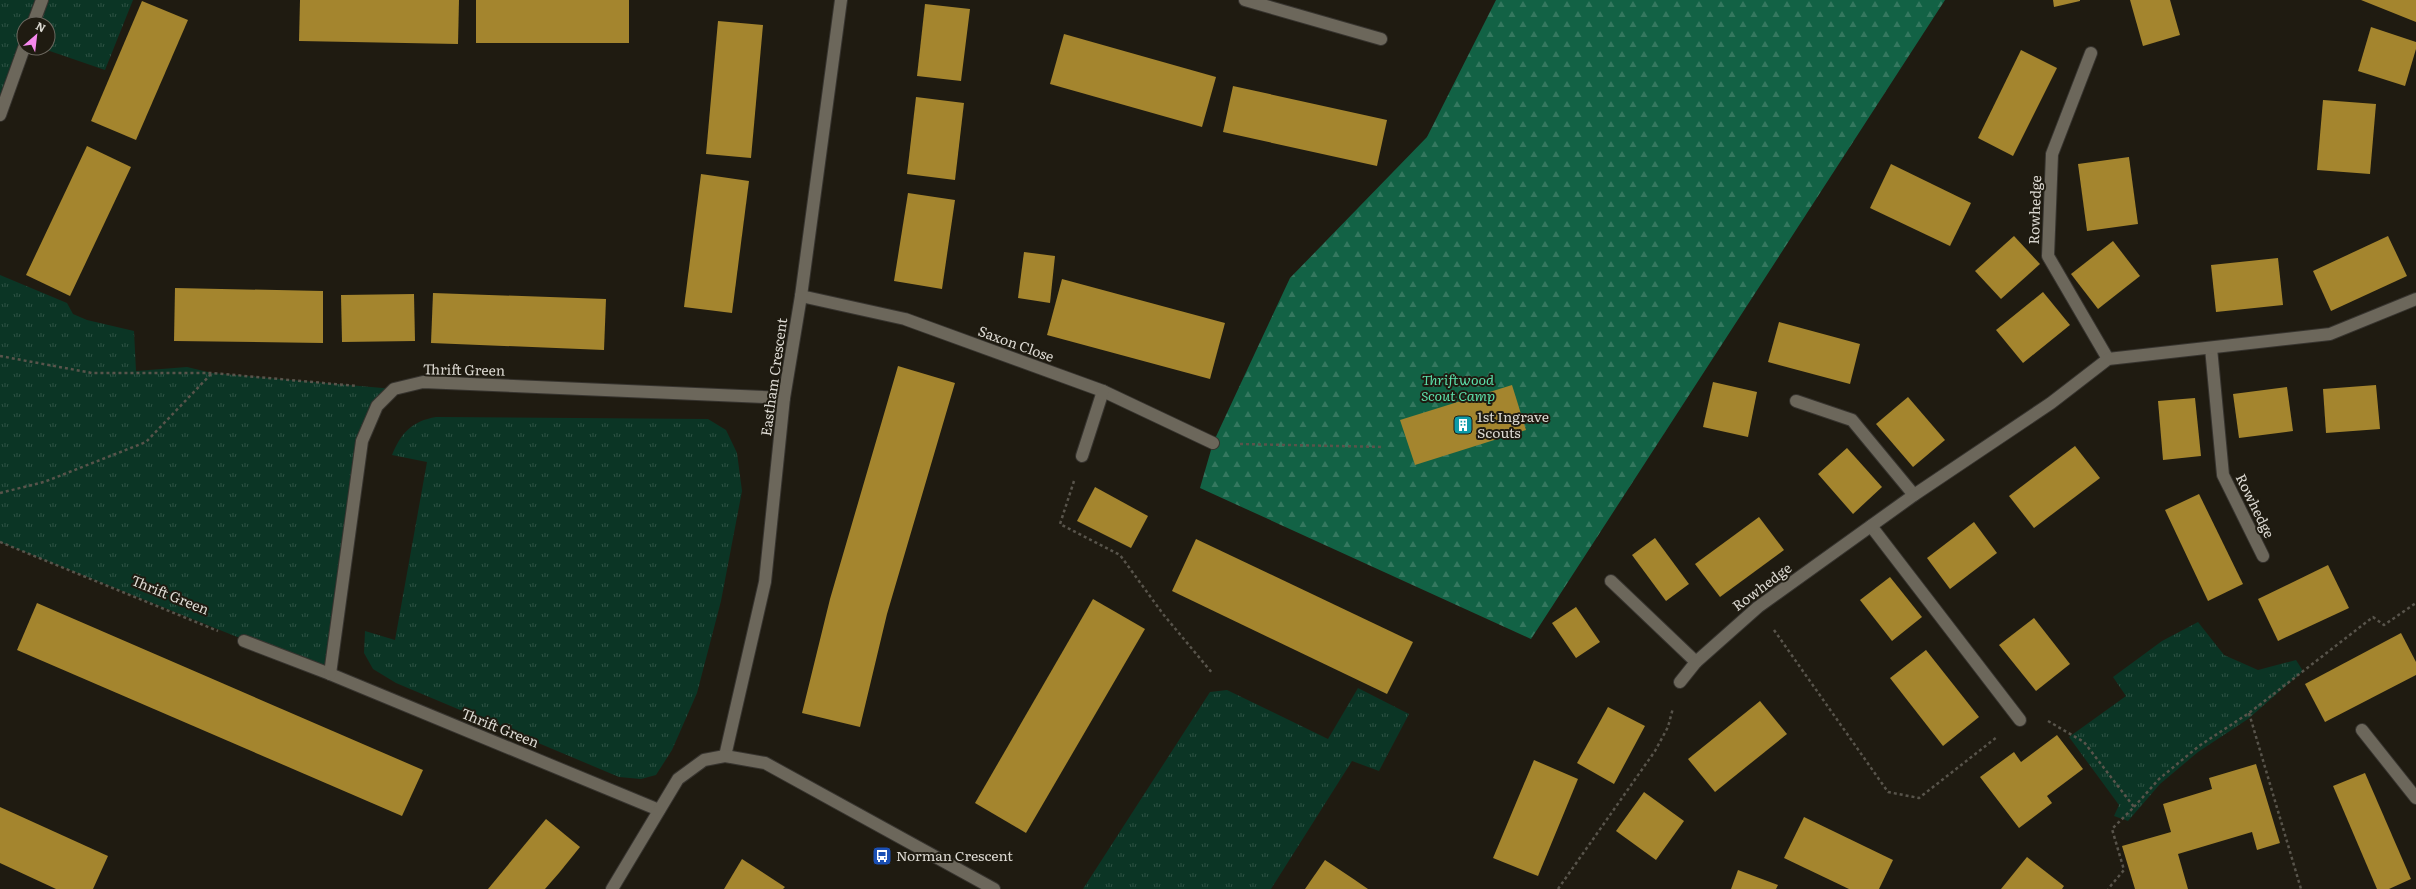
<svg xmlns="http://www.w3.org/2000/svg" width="2416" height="889" viewBox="0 0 2416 889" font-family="Literata,serif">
<defs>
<pattern id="grass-tufts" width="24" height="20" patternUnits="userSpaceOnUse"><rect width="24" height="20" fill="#0b3525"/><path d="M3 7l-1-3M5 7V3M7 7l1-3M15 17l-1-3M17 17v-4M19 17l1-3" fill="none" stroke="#2e5244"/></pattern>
<pattern id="forest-firs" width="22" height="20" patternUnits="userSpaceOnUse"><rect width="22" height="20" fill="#126245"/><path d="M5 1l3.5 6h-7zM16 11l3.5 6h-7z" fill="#34785f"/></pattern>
</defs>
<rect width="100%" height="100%" fill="#1f1b11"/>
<!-- grass -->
<g fill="url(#grass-tufts)">
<polygon points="0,0 133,0 105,70 41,48 48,48 48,24 24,24 24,48 0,115"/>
<polygon points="0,275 67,303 73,314 87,320 134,331 136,371 187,367 212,373 394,389 365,432 330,674 0,542"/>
<path d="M436 417 708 419 726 430 737 453 742 491 721 601 697 693 672 750 656 775 641 779 619 777 396 683 373 669 364 653 365 631 395 640 427 462 392 455C401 433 412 421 436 417Z"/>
<polygon points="2198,622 2224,655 2258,670 2296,660 2303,671 2248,719 2198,752 2160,784 2128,821 2114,816 2119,805 2069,737 2126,696 2113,677 2162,641"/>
<polygon points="1358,688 1409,714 1379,771 1352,761 1271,889 1083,889 1210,692 1227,690 1328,739"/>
</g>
<!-- forest -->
<polygon fill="url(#forest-firs)" points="1496,0 1945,0 1531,639 1200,488 1213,443 1290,278 1427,137"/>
<!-- building -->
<g fill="#a4852e">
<polygon points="300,0 459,0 458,44 299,41"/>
<rect x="476" y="0" width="153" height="43"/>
<polygon points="2053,0 2080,0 2080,1 2054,7"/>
<polygon points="2130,0 2170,0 2180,35 2143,46"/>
<polygon points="2361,0 2416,0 2416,22"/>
<polygon points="142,1 188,20 136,140 91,121"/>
<polygon points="925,4 970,9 961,81 917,76"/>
<polygon points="718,21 763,25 751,158 706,154"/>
<polygon points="2371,27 2416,42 2416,49 2405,86 2358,71"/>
<polygon points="1064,34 1216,77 1202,127 1050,84"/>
<polygon points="2021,50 2057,68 2013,156 1978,138"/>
<polygon points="1233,86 1387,120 1377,166 1223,132"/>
<polygon points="916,97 964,103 955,180 907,174"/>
<polygon points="2323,100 2376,104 2370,174 2317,170"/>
<polygon points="87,146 131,167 70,296 26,275"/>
<polygon points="2129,157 2138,224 2087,231 2078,164"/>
<polygon points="1891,164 1971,203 1950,246 1870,208"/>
<polygon points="701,174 749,181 732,313 684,307"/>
<polygon points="908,193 955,200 942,289 894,281"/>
<polygon points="2014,236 2040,264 2001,299 1975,271"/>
<polygon points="2388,236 2407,276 2331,311 2313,271"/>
<polygon points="2113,241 2140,276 2098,309 2071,274"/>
<polygon points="1024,252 1055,256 1050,303 1018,298"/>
<polygon points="2278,258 2283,305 2216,312 2211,265"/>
<polygon points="1062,279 1225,323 1210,379 1047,335"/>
<polygon points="175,288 323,291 323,343 174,341"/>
<polygon points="2043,292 2070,325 2023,363 1996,330"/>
<polygon points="433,293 606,299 604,350 431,343"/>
<polygon points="414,294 415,341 342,342 341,295"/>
<polygon points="1779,322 1860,344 1850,384 1768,362"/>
<polygon points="898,366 955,383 887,614 860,727 802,713 830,599"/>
<polygon points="1713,382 1757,392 1748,437 1703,427"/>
<polygon points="1512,385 1526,430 1415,465 1400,420"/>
<polygon points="2376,385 2380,429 2326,433 2323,389"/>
<polygon points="2287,387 2293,431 2239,438 2233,394"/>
<polygon points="1908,397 1945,440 1913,467 1876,424"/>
<polygon points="2195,398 2201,456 2163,460 2158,401"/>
<polygon points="2075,446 2100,478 2034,528 2009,496"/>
<polygon points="1847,448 1882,487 1853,514 1818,474"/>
<polygon points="1095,487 1148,516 1131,548 1077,521"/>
<polygon points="2199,494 2243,584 2208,601 2165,510"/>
<polygon points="1759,517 1784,550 1720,597 1695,564"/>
<polygon points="1974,522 1997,553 1950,589 1927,558"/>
<polygon points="1655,538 1689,584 1666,601 1632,555"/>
<polygon points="1196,539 1413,642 1387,694 1172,591"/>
<polygon points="2328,565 2349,608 2278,641 2258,599"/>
<polygon points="1890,577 1922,617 1892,641 1860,600"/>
<polygon points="1093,599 1145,629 1026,833 975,803"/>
<polygon points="37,603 423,770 402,816 17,650"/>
<polygon points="1576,607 1600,642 1576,658 1552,623"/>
<polygon points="2034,618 2070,664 2036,691 1999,645"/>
<polygon points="2401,633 2416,662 2416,675 2325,722 2305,684"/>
<polygon points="1926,650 1979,717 1943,746 1890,678"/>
<polygon points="1760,701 1787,734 1715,792 1688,759"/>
<polygon points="1608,707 1645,726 1614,784 1577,763"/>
<polygon points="2057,735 2083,769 2047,796 2052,803 2019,828 1980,777 2014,752 2021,762"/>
<polygon points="1534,760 1578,779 1538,876 1493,858"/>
<polygon points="2256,764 2280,843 2257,850 2252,832 2178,854 2188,889 2135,889 2122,846 2171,832 2163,804 2212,789 2209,778"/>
<polygon points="2365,773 2411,879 2389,889 2377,889 2333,786"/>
<polygon points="1644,792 1684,821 1656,860 1616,831"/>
<polygon points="0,807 108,856 93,889 56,889 0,863"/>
<polygon points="1804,817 1893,860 1879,889 1849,889 1784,858"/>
<polygon points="546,819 580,847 559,873 545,889 488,889"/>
<polygon points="2027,857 2064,886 2062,889 2001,889"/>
<polygon points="742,859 785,887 783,889 724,889"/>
<polygon points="1325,860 1355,880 1368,889 1305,889"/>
<polygon points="1738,870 1778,885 1776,889 1731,889"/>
</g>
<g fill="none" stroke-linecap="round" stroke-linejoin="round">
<defs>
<g id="minor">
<polyline points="1245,0 1381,39"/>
<polyline points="33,24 42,0"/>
<polyline points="2091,53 2052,154 2048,256 2108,359"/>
<polyline points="0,115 24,48"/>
<polyline points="801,296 905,319 1103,391 1213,443"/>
<polyline points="2211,348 2223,475 2263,556"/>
<polyline points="1796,401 1852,420 1914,495"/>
<polyline points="1082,456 1103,391"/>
<polyline points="1871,526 2020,720"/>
<polyline points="1611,581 1696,662"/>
<polyline points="244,641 330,674 659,810"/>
<polyline points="330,674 362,441 377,406 394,389 423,382 784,398"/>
<polyline points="1680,682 1696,662 1758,607 1914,495 2051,403 2108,359 2330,334 2416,299"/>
<polyline points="2362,730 2416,798"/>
<polyline points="725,756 765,582 784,398 801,296 841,0"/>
<polyline points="612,889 678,779 704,760 725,756 765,763 994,889"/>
</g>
</defs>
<!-- minor casing -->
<use href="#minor" stroke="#37342f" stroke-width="14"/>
<!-- path -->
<g stroke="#58544b" stroke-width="2.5" stroke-dasharray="3 3" stroke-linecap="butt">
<polyline points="0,356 92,373 212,373 357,386"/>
<polyline points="1240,444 1384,447"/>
<polyline points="1074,481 1060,524 1120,555 1163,614 1213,674"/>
<polyline points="0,493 44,482 146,442 212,373"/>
<polyline points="0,542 218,631"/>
<polyline points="1774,630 1888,792 1919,798 1997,737"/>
<polyline points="2249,713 2301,889"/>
<polyline points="2048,721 2084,742 2134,807 2112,829 2124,870 2108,889"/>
<polyline points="2134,807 2159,779 2199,746 2249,713 2373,617 2384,625 2416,603"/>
<polyline points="1558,889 1655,751 1668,727 1673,708"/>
</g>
<!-- minor -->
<use href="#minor" stroke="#6c675b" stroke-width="12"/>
</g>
<!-- icons -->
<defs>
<symbol id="building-square" viewBox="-11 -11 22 22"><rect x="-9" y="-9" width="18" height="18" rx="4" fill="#0f9aa8" stroke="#1f1b11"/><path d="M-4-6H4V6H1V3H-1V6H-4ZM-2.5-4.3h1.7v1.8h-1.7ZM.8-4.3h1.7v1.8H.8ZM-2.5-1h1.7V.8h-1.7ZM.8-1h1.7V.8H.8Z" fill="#fff"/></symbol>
<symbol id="bus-square" viewBox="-11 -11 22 22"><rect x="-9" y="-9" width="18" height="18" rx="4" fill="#1a4fb4" stroke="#1f1b11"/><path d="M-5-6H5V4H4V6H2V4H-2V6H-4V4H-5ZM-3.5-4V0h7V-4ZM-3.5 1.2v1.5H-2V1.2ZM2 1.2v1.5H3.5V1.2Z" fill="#fff"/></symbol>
</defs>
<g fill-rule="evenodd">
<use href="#building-square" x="1452" y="414" width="22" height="22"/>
<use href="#bus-square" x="871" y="845" width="22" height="22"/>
</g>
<g text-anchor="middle" stroke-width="4" stroke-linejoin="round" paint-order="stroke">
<!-- street labels -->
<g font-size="14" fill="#dcd9d2" stroke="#1f1b11">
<text transform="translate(2035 210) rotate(-88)" y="5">Rowhedge</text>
<text transform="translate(1016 344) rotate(20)" y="5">Saxon Close</text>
<text transform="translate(464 370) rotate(1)" y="5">Thrift Green</text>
<text transform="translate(774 377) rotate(-82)" y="5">Eastham Crescent</text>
<text transform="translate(2255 506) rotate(64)" y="5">Rowhedge</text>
<text transform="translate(1762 587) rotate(-37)" y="5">Rowhedge</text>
<text transform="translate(170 595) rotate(22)" y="5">Thrift Green</text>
<text transform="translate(500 728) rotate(22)" y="5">Thrift Green</text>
</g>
<!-- park labels -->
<g font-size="14" font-style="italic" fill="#5cdfaa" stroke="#1f1b11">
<text x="1458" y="385">Thriftwood<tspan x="1458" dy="16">Scout Camp</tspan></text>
</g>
<!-- poi labels -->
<g font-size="14" fill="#dcd9d2" stroke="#1f1b11" text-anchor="start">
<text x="1477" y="422">1st Ingrave<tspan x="1477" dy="16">Scouts</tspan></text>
<text x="896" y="861">Norman Crescent</text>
</g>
</g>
<!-- north arrow -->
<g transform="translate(36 36) rotate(28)"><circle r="19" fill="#1f1b11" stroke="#6b675e"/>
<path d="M0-3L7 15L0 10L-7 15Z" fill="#f688ed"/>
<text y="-6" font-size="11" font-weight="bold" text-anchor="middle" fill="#dcd9d2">N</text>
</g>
</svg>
